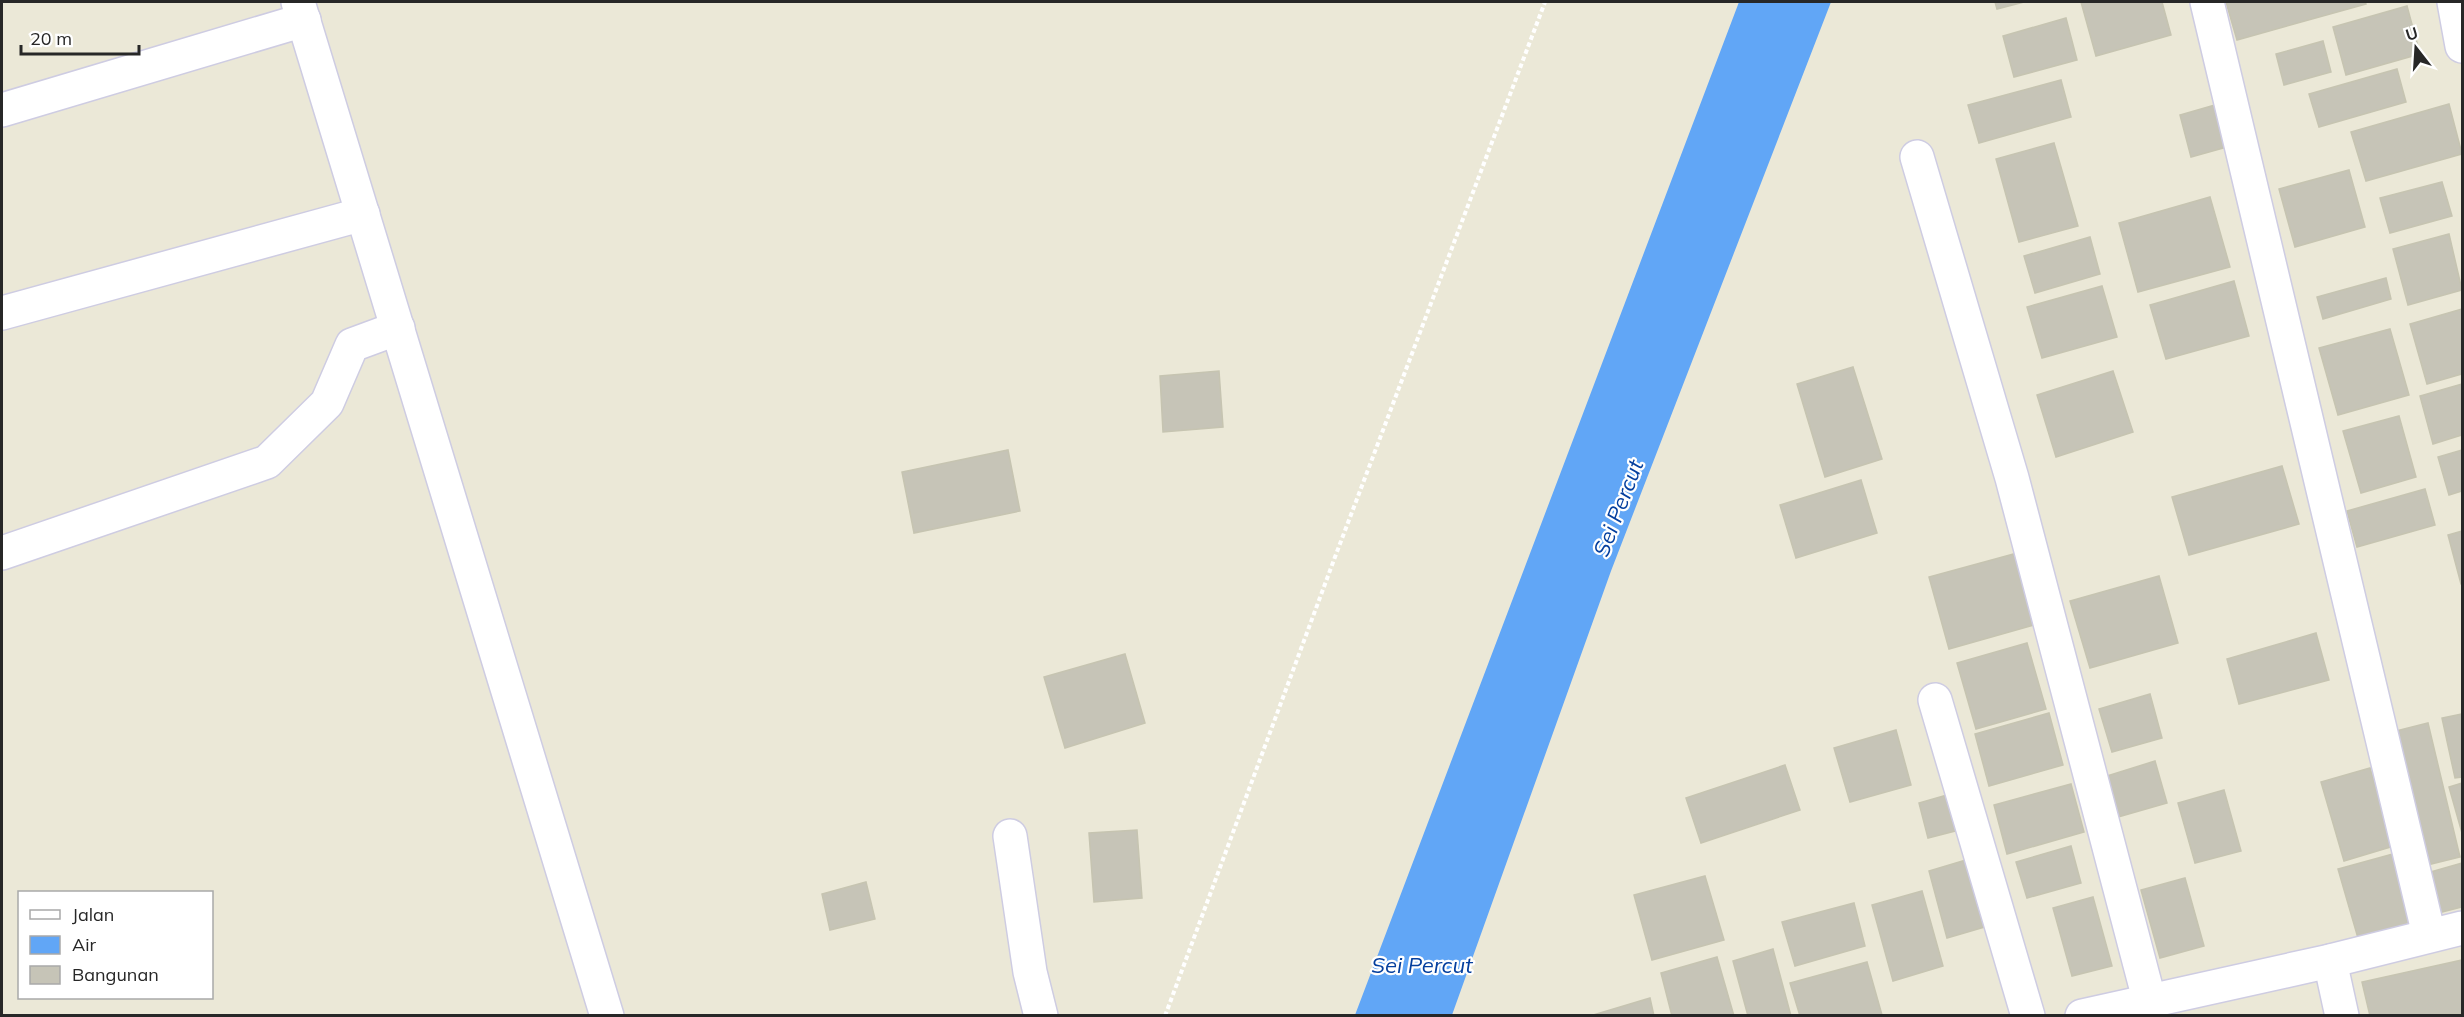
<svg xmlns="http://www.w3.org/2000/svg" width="2464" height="1017" viewBox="0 0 2464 1017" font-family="Mulish,sans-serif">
<rect width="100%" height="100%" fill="#ebe8d7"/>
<!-- water -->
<polygon fill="#61a6f6" points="1739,2 1831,2 1611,571 1452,1015 1355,1015"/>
<!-- building -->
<g fill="#c6c4b7" stroke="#c6c4b1" stroke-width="1.5">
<polygon points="1995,2 2024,2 1997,9"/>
<polygon points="2081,2 2162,2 2171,35 2096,56"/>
<polygon points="2226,2 2365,2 2366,4 2237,40"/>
<polygon points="2407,6 2420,54 2346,75 2333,27"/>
<polygon points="2066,18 2077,60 2014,77 2003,36"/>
<polygon points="2323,41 2331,72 2284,85 2276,54"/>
<polygon points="2397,69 2406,102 2319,127 2309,94"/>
<polygon points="2061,80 2071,117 1979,143 1968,105"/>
<polygon points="2449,104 2462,154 2366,181 2351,132"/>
<polygon points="2215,105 2227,147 2191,157 2180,115"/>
<polygon points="2054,143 2078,226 2019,242 1996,159"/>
<polygon points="2349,170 2365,227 2295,247 2279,189"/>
<polygon points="2442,182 2452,216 2390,233 2380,198"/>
<polygon points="2210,197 2230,267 2138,292 2119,223"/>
<polygon points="2449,234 2462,290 2408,305 2393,249"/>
<polygon points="2090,237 2100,274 2035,293 2024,256"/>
<polygon points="2386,278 2391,299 2323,319 2317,297"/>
<polygon points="2234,281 2249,336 2166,359 2150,305"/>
<polygon points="2102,286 2117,337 2042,358 2027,307"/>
<polygon points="2462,309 2462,374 2427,384 2410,324"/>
<polygon points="2390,329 2409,395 2338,415 2319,348"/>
<polygon points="1853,367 1882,459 1825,477 1797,384"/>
<polygon points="1219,371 1223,427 1163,432 1160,376"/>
<polygon points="2113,371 2133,432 2056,457 2037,395"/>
<polygon points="2462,384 2462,435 2433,444 2420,396"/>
<polygon points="2399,416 2416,477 2361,493 2343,431"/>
<polygon points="1008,450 1020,511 914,533 902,472"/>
<polygon points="2462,450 2462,491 2449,495 2438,457"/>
<polygon points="2282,466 2299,524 2189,555 2172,497"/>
<polygon points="1861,480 1877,533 1796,558 1780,505"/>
<polygon points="2425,489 2435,525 2357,547 2347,511"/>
<polygon points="2462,531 2462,584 2461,584 2448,535"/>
<polygon points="2021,552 2041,623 1949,649 1929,577"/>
<polygon points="2159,576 2178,643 2090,668 2070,601"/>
<polygon points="2316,633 2329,680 2239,704 2227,659"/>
<polygon points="2027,643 2046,709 1976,729 1957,663"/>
<polygon points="1125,654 1145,723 1065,748 1044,677"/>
<polygon points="2150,694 2162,738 2112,752 2099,709"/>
<polygon points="2049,713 2063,765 1989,786 1975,734"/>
<polygon points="2462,714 2462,777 2455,778 2442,718"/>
<polygon points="2428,723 2460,857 2419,867 2388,733"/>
<polygon points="1896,730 1911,785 1850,802 1834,748"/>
<polygon points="2155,761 2167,803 2118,817 2107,776"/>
<polygon points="1785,765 1800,810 1701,843 1686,798"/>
<polygon points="2370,768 2394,846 2344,861 2321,782"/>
<polygon points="2462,783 2462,833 2449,787"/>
<polygon points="2071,784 2084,832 2007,854 1994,805"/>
<polygon points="2224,790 2241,851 2195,863 2178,803"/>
<polygon points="1961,791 1971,827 1928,838 1919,803"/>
<polygon points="1137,830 1142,898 1094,902 1089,833"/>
<polygon points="2071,846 2081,883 2027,898 2016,862"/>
<polygon points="2393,854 2413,922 2358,938 2338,869"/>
<polygon points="1976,857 1995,924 1947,938 1929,871"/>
<polygon points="2462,863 2462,907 2438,913 2427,873"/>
<polygon points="1705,876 1724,940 1652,960 1634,895"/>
<polygon points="2185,878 2204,946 2160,958 2141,890"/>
<polygon points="866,882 875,919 830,930 822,894"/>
<polygon points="1922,891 1943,966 1893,981 1872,905"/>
<polygon points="2093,897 2112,966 2072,976 2053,908"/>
<polygon points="1854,903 1865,946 1795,966 1782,922"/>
<polygon points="1773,949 1791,1016 1748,1016 1733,961"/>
<polygon points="1717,957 1734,1016 1672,1016 1661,973"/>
<polygon points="2462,960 2462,1014 2370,1016 2362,982"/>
<polygon points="1867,962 1882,1015 1800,1016 1790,983"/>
<polygon points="1650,998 1654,1016 1590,1016"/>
</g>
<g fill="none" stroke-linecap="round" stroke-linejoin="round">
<defs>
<g id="street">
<polyline points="298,2 607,1016"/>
<polyline points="2207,2 2429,935"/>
<polyline points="2,110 304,20"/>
<polyline points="1917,157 2012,478 2149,999"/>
<polyline points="2,313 363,214"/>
<polyline points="2,553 267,462 327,403 352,345 398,328"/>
<polyline points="1935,700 2028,1016"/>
<polyline points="1010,836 1030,972 1041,1016"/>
<polyline points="2330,961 2342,1016"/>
<polyline points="2082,1016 2330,961 2462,928"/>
</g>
<polyline id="secondary" points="2454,2 2462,46"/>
</defs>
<!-- street casing -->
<use href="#street" stroke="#cecce2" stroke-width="36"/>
<!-- secondary casing -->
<use href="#secondary" stroke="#cecce2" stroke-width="36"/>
<!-- path -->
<polyline stroke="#fff" stroke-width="4" stroke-dasharray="4.5 3" stroke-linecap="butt" points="1165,1016 1335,557 1545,2"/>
<!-- street -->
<use href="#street" stroke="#fff" stroke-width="33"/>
<!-- secondary -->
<use href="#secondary" stroke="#fff" stroke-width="33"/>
</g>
<g text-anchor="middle" stroke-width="4.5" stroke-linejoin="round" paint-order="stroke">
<!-- water labels -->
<g font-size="22" font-style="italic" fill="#043f9e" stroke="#fff">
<text transform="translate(1618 508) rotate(-69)" y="8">Sei Percut</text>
<text x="1422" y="973">Sei Percut</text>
</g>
</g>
<!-- border -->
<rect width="2464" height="1017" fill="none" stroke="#272727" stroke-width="6"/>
<!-- legend -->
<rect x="18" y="891" width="195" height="108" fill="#ffffff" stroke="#a9a9a9" stroke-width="1.5"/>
<rect x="30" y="910" width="30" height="9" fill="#ffffff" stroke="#a9a9a9" stroke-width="1.5"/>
<text x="72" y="921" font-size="18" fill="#272727">Jalan</text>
<rect x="30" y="936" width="30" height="18" fill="#61a6f6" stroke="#a9a9a9" stroke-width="1.5"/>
<text x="72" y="951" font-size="18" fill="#272727">Air</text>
<rect x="30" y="966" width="30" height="18" fill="#c6c4b7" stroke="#a9a9a9" stroke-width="1.5"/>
<text x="72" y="981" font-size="18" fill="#272727">Bangunan</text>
<!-- north arrow -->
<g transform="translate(2416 48) rotate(343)" stroke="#ffffff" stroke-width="4.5" paint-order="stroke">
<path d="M0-4.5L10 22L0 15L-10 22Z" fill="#272727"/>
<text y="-9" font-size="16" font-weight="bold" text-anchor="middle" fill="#272727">U</text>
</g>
<!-- scale -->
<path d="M21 45v9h118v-9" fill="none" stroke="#272727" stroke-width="3"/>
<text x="30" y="45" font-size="18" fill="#272727" stroke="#ffffff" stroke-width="4.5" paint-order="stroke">20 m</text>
</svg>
